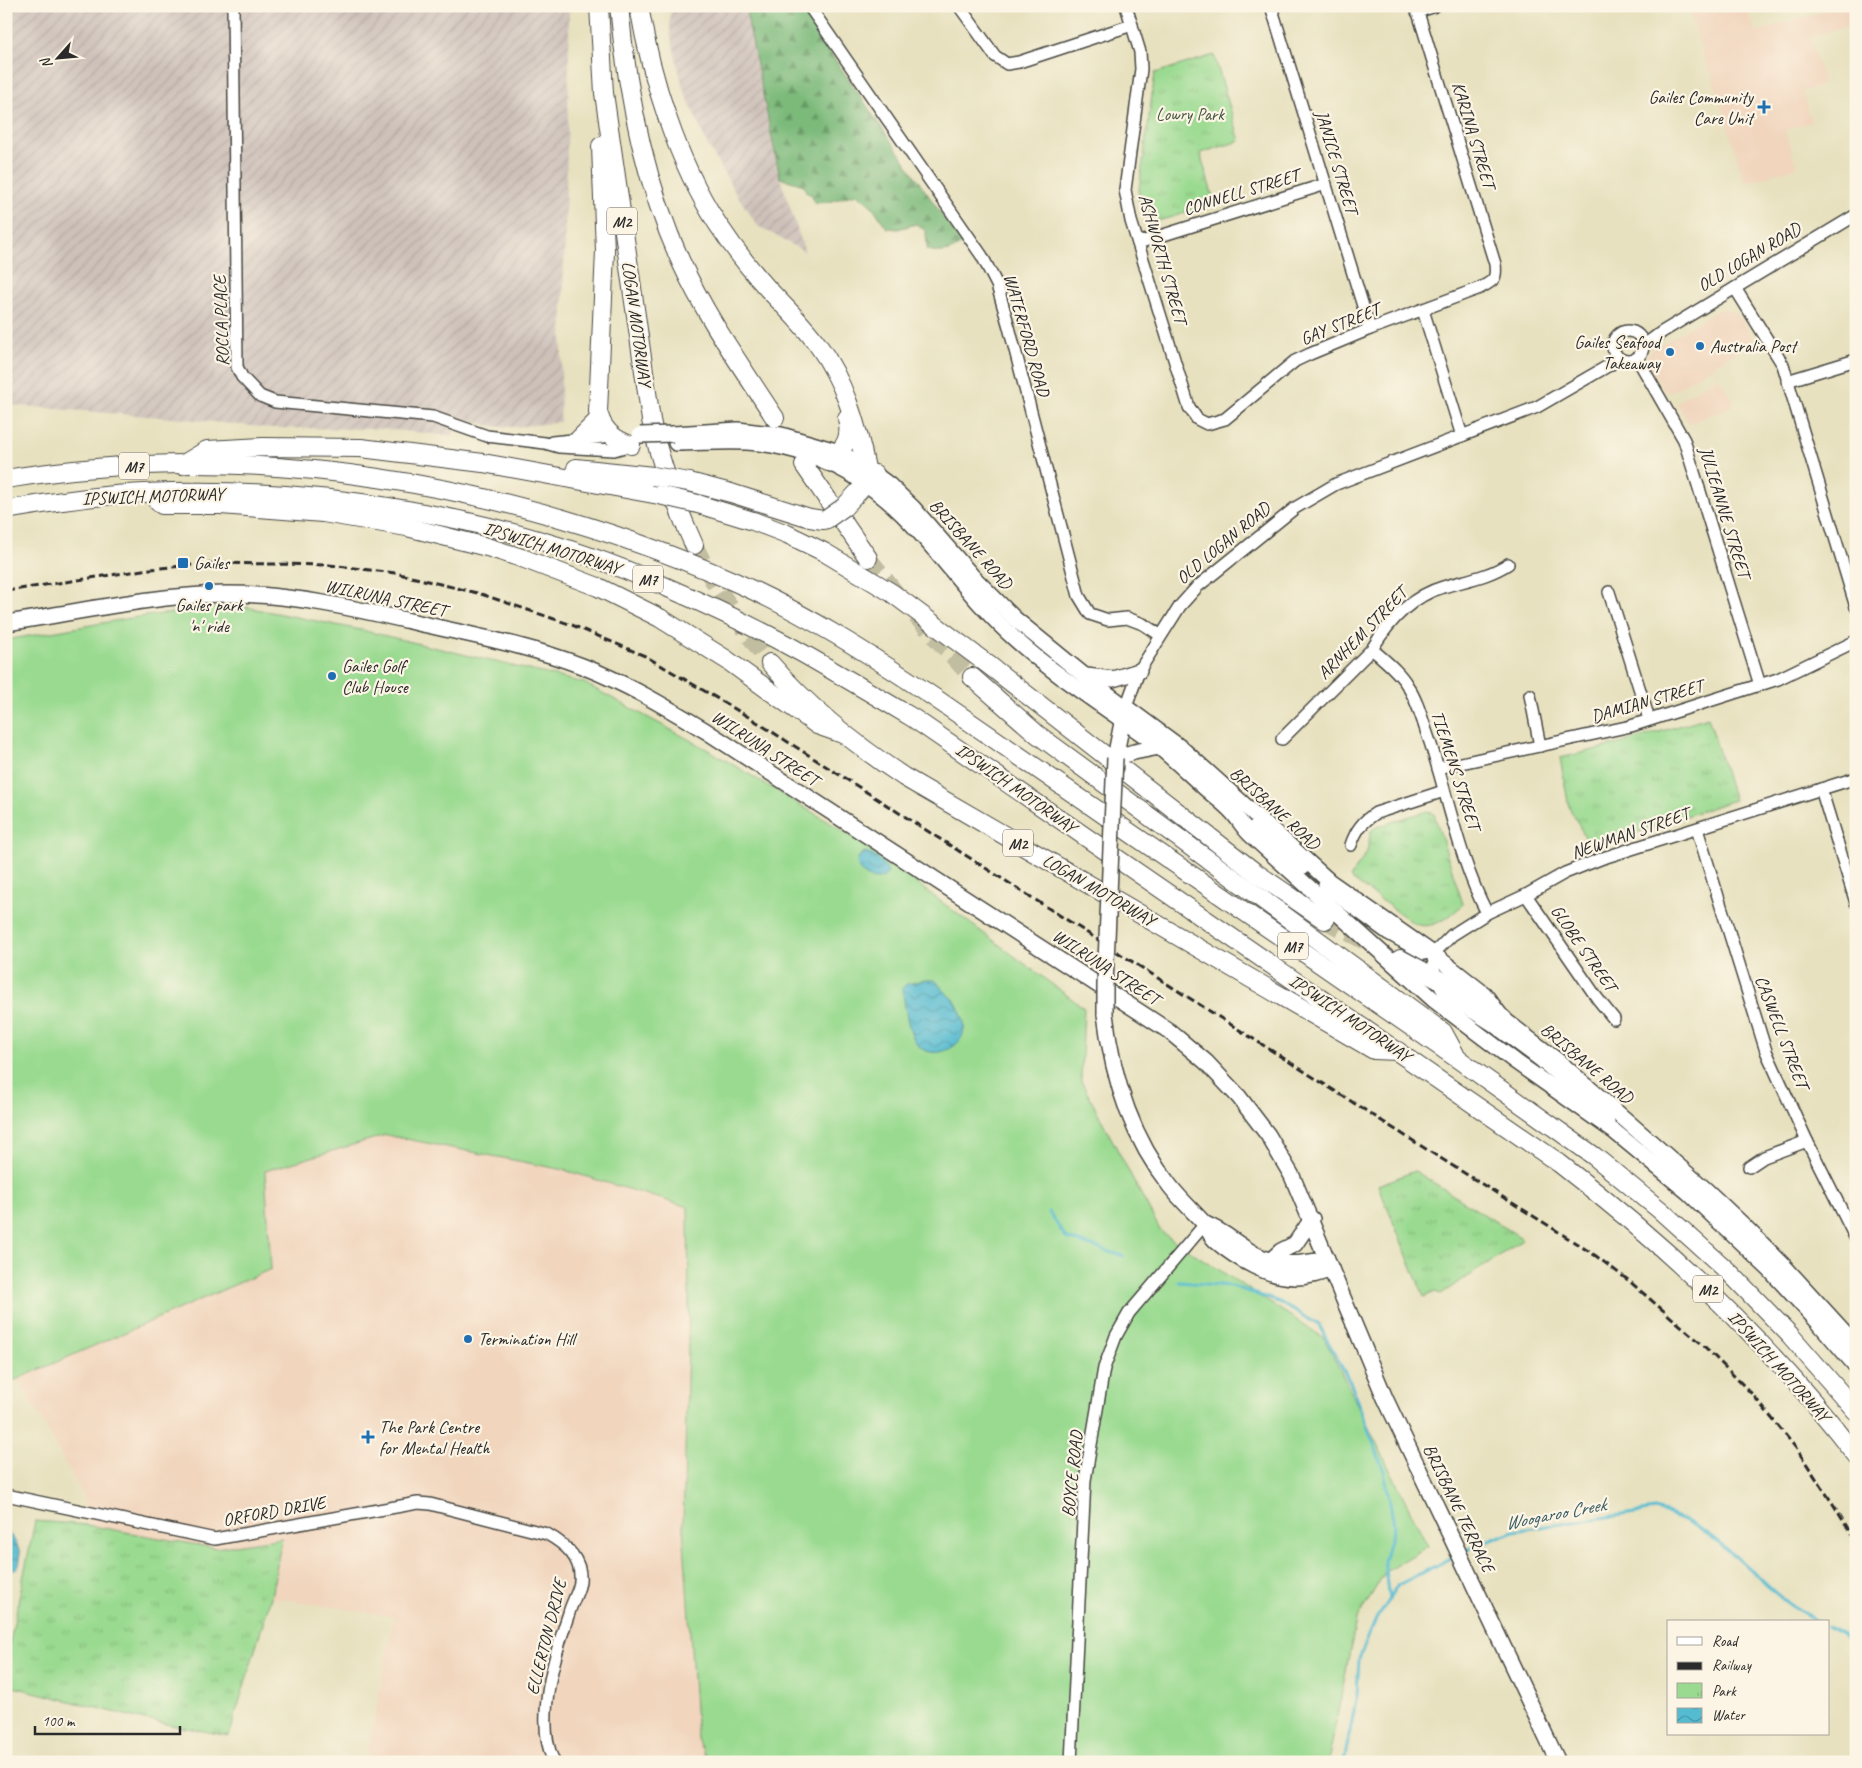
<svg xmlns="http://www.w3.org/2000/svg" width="1862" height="1768" viewBox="0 0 1862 1768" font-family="Caveat,sans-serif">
<defs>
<pattern id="industrial-furrows" width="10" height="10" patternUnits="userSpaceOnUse" patternTransform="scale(1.25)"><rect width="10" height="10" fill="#cec1ba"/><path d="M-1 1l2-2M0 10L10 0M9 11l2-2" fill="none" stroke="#b1a6a0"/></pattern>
<pattern id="forest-firs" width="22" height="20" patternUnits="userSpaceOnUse" patternTransform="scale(1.25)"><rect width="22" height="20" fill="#7bba7a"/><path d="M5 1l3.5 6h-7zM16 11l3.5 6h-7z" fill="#659764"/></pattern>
<pattern id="park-tufts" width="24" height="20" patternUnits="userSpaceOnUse" patternTransform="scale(1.25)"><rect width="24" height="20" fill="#9ada90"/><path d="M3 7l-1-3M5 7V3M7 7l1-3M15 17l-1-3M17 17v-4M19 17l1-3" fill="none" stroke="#85bb7c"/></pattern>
<pattern id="water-waves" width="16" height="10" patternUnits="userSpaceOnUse" patternTransform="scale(1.25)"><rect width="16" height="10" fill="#54bbd1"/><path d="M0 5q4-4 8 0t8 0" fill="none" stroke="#4698aa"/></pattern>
</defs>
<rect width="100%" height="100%" fill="#fcf5e5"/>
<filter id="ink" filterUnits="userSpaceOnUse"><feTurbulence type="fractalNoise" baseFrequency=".02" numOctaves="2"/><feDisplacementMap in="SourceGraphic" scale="10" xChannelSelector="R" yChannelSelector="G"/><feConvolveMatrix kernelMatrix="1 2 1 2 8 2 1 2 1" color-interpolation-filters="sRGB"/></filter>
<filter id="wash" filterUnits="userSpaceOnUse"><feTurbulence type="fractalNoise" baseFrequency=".0096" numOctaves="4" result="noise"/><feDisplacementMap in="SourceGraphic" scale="20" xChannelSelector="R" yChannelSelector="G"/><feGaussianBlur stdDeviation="1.12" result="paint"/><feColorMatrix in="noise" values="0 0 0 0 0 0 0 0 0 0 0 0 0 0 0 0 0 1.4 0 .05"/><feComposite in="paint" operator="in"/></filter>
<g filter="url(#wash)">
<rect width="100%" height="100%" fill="#e7e1bf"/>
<!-- built -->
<g fill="#f1d5bd">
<polygon points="1688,6 1746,6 1755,32 1841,6 1856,6 1856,23 1810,37 1824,85 1802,92 1811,122 1785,130 1797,167 1745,183 1711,71 1708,71"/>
<polygon points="1720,309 1729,310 1739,316 1752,337 1750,343 1672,391 1668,392 1664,390 1649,366 1647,360 1649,353 1653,349"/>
<polygon points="1718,376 1732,399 1733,406 1689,423 1677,404 1678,402"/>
<polygon points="386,1135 564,1170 688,1207 689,1306 683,1527 697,1739 708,1762 366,1762 394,1617 271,1597 282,1538 215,1548 87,1525 83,1495 19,1379 270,1269 265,1171"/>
</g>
<!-- industrial -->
<g fill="url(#industrial-furrows)">
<polygon points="6,6 569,6 569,74 560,422 517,427 491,426 466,419 451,436 384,429 269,428 185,419 6,405"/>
<polygon points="670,6 745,6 777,169 805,252 758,226 735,192 707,144 683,88 670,33"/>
</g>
<!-- green -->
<polygon fill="#9ada90" stroke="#62825e" points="236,605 361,630 584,683 712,752 857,839 1084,1008 1081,1081 1161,1232 1324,1338 1428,1546 1385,1572 1356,1621 1328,1762 708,1762 697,1739 683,1527 689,1306 688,1207 564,1170 386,1135 265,1171 271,1269 6,1384 6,640 131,618"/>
<!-- forest -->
<path fill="url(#forest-firs)" stroke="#537252" d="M745 6H798L962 244C950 252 940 255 927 249L926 231 916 224 898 229 887 228 872 206 857 194C840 197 830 205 814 202L812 195 806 192 804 185 780 178Z"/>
<!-- park -->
<g fill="url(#park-tufts)" stroke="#62825e">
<path d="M1214 55 1240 141 1200 153 1215 204 1155 222C1143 218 1142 208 1138 197L1155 73Z"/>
<polygon points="1708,717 1734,800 1591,848 1569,807 1560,758 1619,744"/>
<path d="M1427 811 1434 814 1463 904C1451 917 1428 933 1412 922L1350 878 1367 852 1371 831 1376 827Z"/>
<polygon points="1415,1171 1520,1237 1523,1240 1441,1294 1435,1292 1424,1297 1378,1185"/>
<polygon points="35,1521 87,1525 215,1548 282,1538 271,1597 229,1736 145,1720 6,1685 6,1661"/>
</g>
<!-- water -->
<g fill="url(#water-waves)" stroke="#40737e">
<path d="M865 852C876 856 884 862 888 873 876 891 842 864 865 852Z"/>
<path d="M925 980H935L949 996 953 998C958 1006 966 1021 964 1030 961 1051 928 1061 916 1043 907 1031 905 1003 902 988L907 984Z"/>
<path d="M6 1531C19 1541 30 1569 6 1573Z"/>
</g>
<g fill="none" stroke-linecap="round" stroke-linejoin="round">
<!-- stream -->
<g stroke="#54bbd1" stroke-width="3">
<polyline points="1049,1212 1066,1238 1123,1256"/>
<polyline points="1179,1282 1232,1286 1279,1302 1319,1325 1351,1384 1384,1471 1394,1525 1384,1561 1389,1600"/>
<path d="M1462 1552 1514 1531 1655 1510C1709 1522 1745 1568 1786 1602 1795 1610 1809 1615 1819 1622"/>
<polyline points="1828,1627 1856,1645"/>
<polyline points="1344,1762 1357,1695 1359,1659 1376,1619 1398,1585 1454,1556"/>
</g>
</g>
</g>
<g filter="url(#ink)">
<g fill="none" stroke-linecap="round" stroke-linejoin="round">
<!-- highway-tunnel -->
<g stroke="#c1bda1" stroke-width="18" stroke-dasharray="18 9" stroke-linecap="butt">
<path d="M694 545C715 588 741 625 770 663"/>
<polyline points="868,558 897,595"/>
<polyline points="916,616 972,677"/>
<polyline points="1325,920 1367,942"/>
</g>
<defs>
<g id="minor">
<polyline points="233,6 237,367 242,377 260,396 275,402 433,417 487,436 545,443 559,447 614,450 631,445"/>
<polyline points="809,6 982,256 997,285 1009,327 1079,596 1090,614 1108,620 1127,618 1143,624 1160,635"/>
<polyline points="959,6 995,56 1007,64 1019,62 1132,25"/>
<path d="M1126 6 1140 52 1141 69 1125 190 1131 221 1189 407 1197 419 1207 424 1225 419 1295 361 1310 354 1370 329 1480 288C1493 281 1497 280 1495 264L1416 6"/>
<polyline points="1271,6 1370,329"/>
<polyline points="1417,12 1435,6"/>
<polyline points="1138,243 1326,184"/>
<polyline points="1735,288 1783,365 1856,607"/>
<polyline points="1423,310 1462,436"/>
<circle cx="1628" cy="346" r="15"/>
<polyline points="1643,346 1662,332 1856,215"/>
<polyline points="1637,358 1684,440 1760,685"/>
<polyline points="1787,381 1856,360"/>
<polyline points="552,442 613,436"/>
<polyline points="1609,592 1649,719"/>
<path d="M1372 649C1384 660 1399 671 1407 685 1418 701 1423 723 1430 742 1448 797 1460 862 1487 913"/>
<polyline points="1530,695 1540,746"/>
<polyline points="1126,707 1139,671 1180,606 1197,587 1295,508 1336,484 1537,407 1620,359"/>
<path d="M1282 739 1372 649C1389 621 1412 596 1443 587 1466 580 1488 577 1508 564"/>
<polyline points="1438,768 1631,726 1778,679 1856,641"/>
<polyline points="1821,789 1856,903"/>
<polyline points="1252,827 1304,868"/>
<polyline points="1697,829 1766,1051 1807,1141 1856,1239"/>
<path d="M1351 845C1356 830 1362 822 1376 813L1444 791"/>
<polyline points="1324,885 1347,904 1388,934 1424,954"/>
<polyline points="1526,895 1597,998 1614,1019"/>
<polyline points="1433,954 1452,935 1487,913 1526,895 1565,873 1603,858 1856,778"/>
<polyline points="1433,954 1435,977 1445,995 1493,1026 1540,1061 1609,1121"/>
<polyline points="1749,1167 1764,1157 1807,1141"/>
<path d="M6 1495 215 1539 418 1503 430 1504 547 1534C565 1544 582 1558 580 1581 580 1589 571 1604 569 1613 555 1654 534 1721 554 1762"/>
<polyline points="1071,1762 1085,1480 1104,1368 1116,1336 1129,1313 1205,1224"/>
</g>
<g id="major">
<polyline points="673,434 738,430 781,435 839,452 866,468 889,485 913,508 971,575 1015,619 1097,686 1181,748 1330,882 1433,954 1484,994 1503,1019 1559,1062 1707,1191 1744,1226 1782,1264 1856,1345"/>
<path d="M676 443C703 443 732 440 759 443 827 452 878 484 922 535 953 570 980 608 1015 639 1056 676 1103 706 1148 738 1168 753 1186 771 1205 788 1214 796 1225 804 1233 813 1240 821 1244 829 1252 836L1434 1000 1516 1062 1615 1132 1688 1192 1769 1269 1820 1324 1856 1366"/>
<path d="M6 623C79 612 153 595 227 594 291 594 353 608 414 622 470 635 528 645 582 666 626 683 666 707 706 731L1169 1031 1206 1062 1239 1097 1268 1135 1292 1176 1385 1398 1558 1762"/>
<polyline points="1086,676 1113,679 1139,671"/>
<polyline points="1115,758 1124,713"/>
<polyline points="1115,758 1134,752 1159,747"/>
<path d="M1105 1014C1112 1075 1131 1137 1170 1186 1180 1199 1192 1210 1203 1222 1208 1228 1210 1236 1216 1241 1237 1259 1270 1278 1298 1277 1310 1277 1320 1273 1331 1269"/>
<path d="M1205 1224C1223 1231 1233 1241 1248 1250 1276 1268 1297 1265 1327 1259"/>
<polyline points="1270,1261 1281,1251 1295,1244 1312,1219"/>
</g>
<g id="highway">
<path d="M599 6 604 93 651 420C660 464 676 505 694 545"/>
<path d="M619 6C627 94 644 181 681 262 706 317 742 367 775 418"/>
<path d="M639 6C651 78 677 161 717 223 732 246 749 268 768 289 785 307 803 324 818 345 844 381 857 424 866 468"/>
<path d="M601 146 605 251 598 412C602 429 614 440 631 445"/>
<polyline points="579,439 600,418"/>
<path d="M828 462C844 448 852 440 847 418"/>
<polyline points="182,465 207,450 263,447 361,448 483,463 659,495"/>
<polyline points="804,465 868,558"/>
<polyline points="576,468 653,476"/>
<path d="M6 479C253 439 508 482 735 582 805 613 871 655 935 698L1458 1059 1594 1156 1660 1210 1731 1274 1790 1335 1856 1411"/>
<polyline points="689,482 731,493 810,518 823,520 827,519"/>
<polyline points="157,501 162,505 221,505 323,513 407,527 487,547 522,558 598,587 660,618 727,660 817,725 843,734"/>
<polyline points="698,504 753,521 787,534 824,552 892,593 990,666 1256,873 1325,920"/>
<polyline points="844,507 875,474"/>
<path d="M6 510C52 502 98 495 144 493 315 485 507 516 664 586 710 606 757 628 802 653 839 674 876 696 913 718L1559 1163C1669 1248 1771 1344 1856 1455"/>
<path d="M770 663C809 708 854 744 904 777L1374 1050 1398 1051"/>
<polyline points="972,677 1037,734 1443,1032 1455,1054"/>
<polyline points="1400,959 1458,990 1503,1019"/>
</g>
</defs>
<!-- minor casing -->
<use href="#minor" stroke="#474641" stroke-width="14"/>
<!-- major casing -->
<use href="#major" stroke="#474641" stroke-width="18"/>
<!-- highway casing -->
<use href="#highway" stroke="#474641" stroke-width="20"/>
<!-- minor -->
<use href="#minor" stroke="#fff" stroke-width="11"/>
<!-- major -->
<use href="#major" stroke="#fff" stroke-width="15"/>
<!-- highway -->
<use href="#highway" stroke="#fff" stroke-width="18"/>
<!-- rail -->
<polyline stroke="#2b2b2b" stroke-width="3" stroke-dasharray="8 4" stroke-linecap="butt" points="6,591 150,569 215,563 329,565 395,573 481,594 572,625 645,656 752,719 1429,1151 1554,1229 1596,1256 1628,1280 1703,1345 1753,1395 1796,1448 1835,1507 1856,1542"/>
<defs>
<g id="major-bridge">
<polyline points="640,435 673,434"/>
<polyline points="1105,1014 1105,984 1115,758"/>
</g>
<g id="highway-bridge">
<polyline points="653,476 689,482"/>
<polyline points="659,495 698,504"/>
<polyline points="827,519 844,507"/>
</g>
</defs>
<!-- major-bridge casing -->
<use href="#major-bridge" stroke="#474641" stroke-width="18" stroke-linecap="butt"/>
<!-- highway-bridge casing -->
<use href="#highway-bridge" stroke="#474641" stroke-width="20" stroke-linecap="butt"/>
<!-- major-bridge -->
<use href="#major-bridge" stroke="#fff" stroke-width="15"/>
<!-- highway-bridge -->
<use href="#highway-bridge" stroke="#fff" stroke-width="18"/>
</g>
</g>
<!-- markers -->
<g fill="#1f6fb2" stroke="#fcf5e5" stroke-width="2">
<path d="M1761.5 99.5h5v5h5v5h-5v5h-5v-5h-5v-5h5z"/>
<circle cx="1700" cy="346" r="5"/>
<circle cx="1670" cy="352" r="5"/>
<rect x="177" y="557" width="12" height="12" rx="2.5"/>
<circle cx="209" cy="586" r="5"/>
<circle cx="332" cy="676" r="5"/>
<circle cx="468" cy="1339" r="5"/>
<path d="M365.5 1429.5h5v5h5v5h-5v5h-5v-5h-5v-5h5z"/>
</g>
<g text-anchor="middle" stroke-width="4.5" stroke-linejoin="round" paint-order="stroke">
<!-- shield labels -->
<g fill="#fcf5e5" stroke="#6a6863" stroke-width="1">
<rect x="607" y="207.5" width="30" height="27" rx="4"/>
<rect x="119" y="452.5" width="30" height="27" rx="4"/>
<rect x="633" y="565.5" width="30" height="27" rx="4"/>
<rect x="1003" y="829.5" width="30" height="27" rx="4"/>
<rect x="1278" y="932.5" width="30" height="27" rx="4"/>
<rect x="1693" y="1275.5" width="30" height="27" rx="4"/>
</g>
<g font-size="16" font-weight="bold" fill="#2b2b2b">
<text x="622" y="227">M2</text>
<text x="134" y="472">M7</text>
<text x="648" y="585">M7</text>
<text x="1018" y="849">M2</text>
<text x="1293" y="952">M7</text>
<text x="1708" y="1295">M2</text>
</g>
<!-- poi labels -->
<g font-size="18" fill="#2b2b2b" stroke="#fcf5e5" text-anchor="start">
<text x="1753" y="103" text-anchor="end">Gailes Community<tspan x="1753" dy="21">Care Unit</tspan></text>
<text x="1660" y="348" text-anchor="end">Gailes Seafood<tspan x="1660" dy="21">Takeaway</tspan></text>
<text x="1710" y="352">Australia Post</text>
<text x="194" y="569">Gailes</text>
<text x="209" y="611" text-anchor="middle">Gailes park<tspan x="209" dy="21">'n' ride</tspan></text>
<text x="342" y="672">Gailes Golf<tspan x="342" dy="21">Club House</tspan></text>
<text x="478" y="1345">Termination Hill</text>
<text x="379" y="1433">The Park Centre<tspan x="379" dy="21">for Mental Health</tspan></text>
</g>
<!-- park labels -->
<g font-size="18" fill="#475744" stroke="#fcf5e5">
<text x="1190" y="120">Lowry Park</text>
</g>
<!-- street labels -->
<g font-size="18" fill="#2b2b2b" stroke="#fcf5e5">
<text transform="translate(1474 135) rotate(73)" y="6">KARINA STREET</text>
<text transform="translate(1337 162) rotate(73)" y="6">JANICE STREET</text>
<text transform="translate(1241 192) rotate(-17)" y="6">CONNELL STREET</text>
<text transform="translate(1749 257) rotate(-31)" y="6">OLD LOGAN ROAD</text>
<text transform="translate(1163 259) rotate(74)" y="6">ASHWORTH STREET</text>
<text transform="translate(221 321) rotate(-92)" y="6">ROCLA PLACE</text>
<text transform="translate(637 324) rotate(82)" y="6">LOGAN MOTORWAY</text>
<text transform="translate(1340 324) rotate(-22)" y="6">GAY STREET</text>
<text transform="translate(1027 335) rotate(74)" y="6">WATERFORD ROAD</text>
<text transform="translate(153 496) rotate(-2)" y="6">IPSWICH MOTORWAY</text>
<text transform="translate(1725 512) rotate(73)" y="6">JULIEANNE STREET</text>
<text transform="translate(1223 543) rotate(-40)" y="6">OLD LOGAN ROAD</text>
<text transform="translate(971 544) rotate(48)" y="6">BRISBANE ROAD</text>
<text transform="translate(552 548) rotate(17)" y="6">IPSWICH MOTORWAY</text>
<text transform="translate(386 598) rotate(12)" y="6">WILRUNA STREET</text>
<text transform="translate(1362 633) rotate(-46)" y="6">ARNHEM STREET</text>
<text transform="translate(1647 701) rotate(-16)" y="6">DAMIAN STREET</text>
<text transform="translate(765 748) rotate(33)" y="6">WILRUNA STREET</text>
<text transform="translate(1456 770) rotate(72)" y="6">TIEMENS STREET</text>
<text transform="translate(1016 788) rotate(35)" y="6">IPSWICH MOTORWAY</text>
<text transform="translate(1275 808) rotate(42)" y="6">BRISBANE ROAD</text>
<text transform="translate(1630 833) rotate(-19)" y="6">NEWMAN STREET</text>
<text transform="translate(1099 890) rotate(30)" y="6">LOGAN MOTORWAY</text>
<text transform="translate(1584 948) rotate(55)" y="6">GLOBE STREET</text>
<text transform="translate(1106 967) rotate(33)" y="6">WILRUNA STREET</text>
<text transform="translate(1350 1018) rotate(34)" y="6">IPSWICH MOTORWAY</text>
<text transform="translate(1782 1032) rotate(69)" y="6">CASWELL STREET</text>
<text transform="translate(1587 1063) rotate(40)" y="6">BRISBANE ROAD</text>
<text transform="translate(1779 1366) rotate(48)" y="6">IPSWICH MOTORWAY</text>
<text transform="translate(1072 1474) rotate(-84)" y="6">BOYCE ROAD</text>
<text transform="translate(1459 1508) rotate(64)" y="6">BRISBANE TERRACE</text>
<text transform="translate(274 1511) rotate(-10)" y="6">ORFORD DRIVE</text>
<text transform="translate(546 1637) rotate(-76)" y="6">ELLERTON DRIVE</text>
</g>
<!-- water labels -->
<g font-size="19" font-style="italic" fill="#395d65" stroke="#fcf5e5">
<text transform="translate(1555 1513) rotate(-11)" y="7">Woogaroo Creek</text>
</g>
</g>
<!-- margin -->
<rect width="1862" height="1768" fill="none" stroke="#fcf5e5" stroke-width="25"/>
<!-- legend -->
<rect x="1667" y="1620" width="162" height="115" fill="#fcf5e5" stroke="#a8a49b"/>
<rect x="1677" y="1637" width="25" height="8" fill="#ffffff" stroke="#a8a49b"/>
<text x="1712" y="1646" font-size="15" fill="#2b2b2b">Road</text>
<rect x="1677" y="1662" width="25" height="8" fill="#2b2b2b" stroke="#a8a49b"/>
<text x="1712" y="1670" font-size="15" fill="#2b2b2b">Railway</text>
<rect x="1677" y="1683" width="25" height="15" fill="url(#park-tufts)" stroke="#a8a49b"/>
<text x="1712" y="1696" font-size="15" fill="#2b2b2b">Park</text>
<rect x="1677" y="1708" width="25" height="15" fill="url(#water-waves)" stroke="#a8a49b"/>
<text x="1712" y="1720" font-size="15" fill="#2b2b2b">Water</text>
<!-- north arrow -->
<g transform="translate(58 58) rotate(243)" stroke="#fcf5e5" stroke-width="4" paint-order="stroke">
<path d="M0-4L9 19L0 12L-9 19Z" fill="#2b2b2b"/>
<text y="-8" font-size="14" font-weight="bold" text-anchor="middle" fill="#2b2b2b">N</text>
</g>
<!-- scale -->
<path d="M35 1726v8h145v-8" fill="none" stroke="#2b2b2b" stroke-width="2.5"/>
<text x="42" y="1726" font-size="15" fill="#2b2b2b" stroke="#fcf5e5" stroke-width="4" paint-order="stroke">100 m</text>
</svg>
